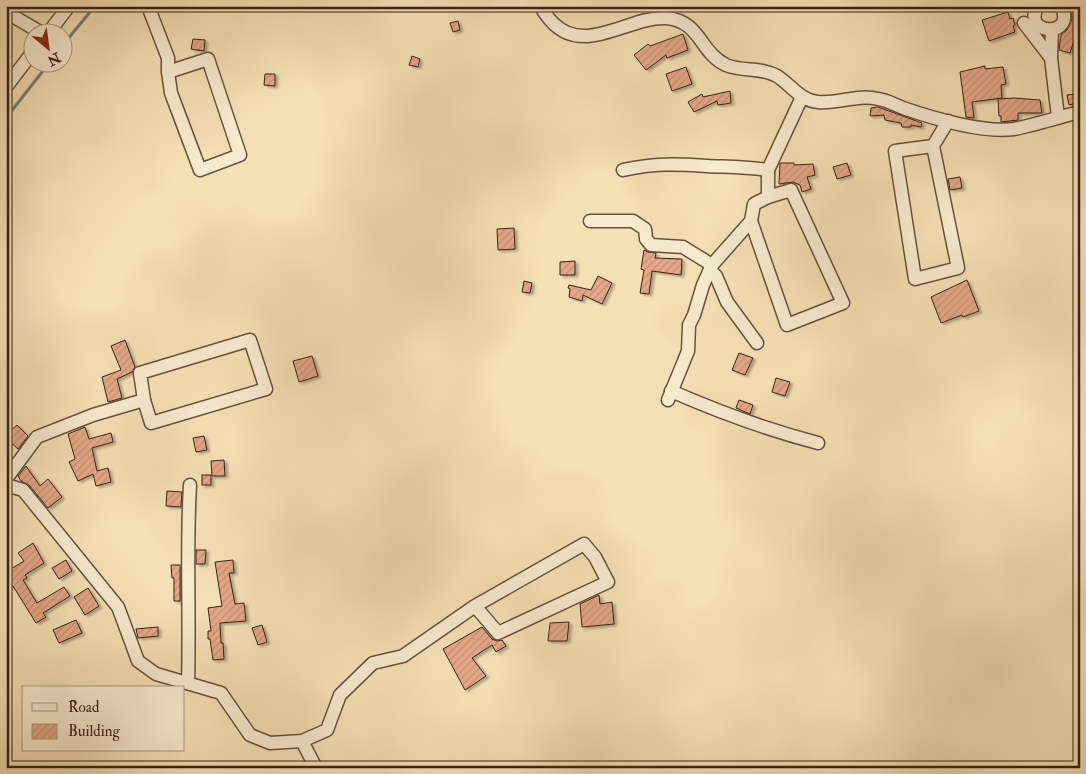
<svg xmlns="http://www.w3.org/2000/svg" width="1086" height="774" viewBox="0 0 1086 774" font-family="'IM FELL Double Pica',serif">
<defs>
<pattern id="building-hatch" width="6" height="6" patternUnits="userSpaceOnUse" patternTransform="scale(1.25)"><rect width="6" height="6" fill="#e5a888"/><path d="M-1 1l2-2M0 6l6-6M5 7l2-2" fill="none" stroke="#c59075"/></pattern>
<filter id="shadow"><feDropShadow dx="3" dy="2" stdDeviation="1" flood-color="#0004"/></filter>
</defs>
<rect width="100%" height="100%" fill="#f5dfb4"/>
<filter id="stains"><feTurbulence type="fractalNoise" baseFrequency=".004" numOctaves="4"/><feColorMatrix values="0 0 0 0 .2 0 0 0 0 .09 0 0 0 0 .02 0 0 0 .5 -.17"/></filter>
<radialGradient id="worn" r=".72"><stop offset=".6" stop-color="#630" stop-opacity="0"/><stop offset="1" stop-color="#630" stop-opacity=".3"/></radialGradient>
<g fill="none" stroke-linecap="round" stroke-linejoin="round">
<!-- stream -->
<g stroke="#777d78" stroke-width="3">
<polyline points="62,46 95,6"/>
<polyline points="6,118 50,62"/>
</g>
</g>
<!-- building -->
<g fill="url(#building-hatch)" stroke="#362216" filter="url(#shadow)">
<polygon points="1070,6 1080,6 1080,22 1070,53 1059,50 1061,35 1067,30 1072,19"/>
<polygon points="1008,12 1010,19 1013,18 1015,25 1013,26 1015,32 989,41 982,20"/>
<polygon points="458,21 460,30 453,32 450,23"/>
<polygon points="683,34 688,50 667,58 666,55 646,70 634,55 648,44 650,46"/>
<polygon points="193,39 205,40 204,51 191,49"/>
<polygon points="412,56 420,59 418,67 409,65"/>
<polygon points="985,66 985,69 1003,67 1006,84 1001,85 1002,98 972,102 974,118 966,117 960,72"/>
<polygon points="686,67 692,84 672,91 666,74"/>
<polygon points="265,74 275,74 275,86 264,85"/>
<polygon points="730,91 731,103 718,105 717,101 694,112 688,102 702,94 703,97"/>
<polygon points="1076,94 1077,103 1069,105 1067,95"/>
<polygon points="1014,98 1040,100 1042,113 1018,113 1018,120 1001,122 1001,116 999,116 998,99"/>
<polygon points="878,107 922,123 921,127 911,125 911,127 902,127 901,123 885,120 884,115 870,116 871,108"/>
<polygon points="780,163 794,163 794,165 813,164 815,175 807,177 811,189 802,192 800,185 793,182 779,184"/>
<polygon points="847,163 851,175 837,179 833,167"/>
<polygon points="960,177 962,188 950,190 948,179"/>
<polygon points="514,228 515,249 498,250 497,229"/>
<polygon points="644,250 648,252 656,253 655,258 682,259 681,275 652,271 649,294 640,293 644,270 641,269"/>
<polygon points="575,261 575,275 560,275 560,262"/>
<polygon points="598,276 612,283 602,304 583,295 582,301 569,297 570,289 568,288 569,285 591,290"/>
<polygon points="967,280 979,311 963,317 962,315 941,323 931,297"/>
<polygon points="524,281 532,283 530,293 522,292"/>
<polygon points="125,340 135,367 132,372 117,379 122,398 108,402 102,377 121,370 111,346"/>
<polygon points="739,353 753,358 745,375 732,370"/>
<polygon points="312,356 318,376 299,382 293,361"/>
<polygon points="776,378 790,382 785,396 772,392"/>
<polygon points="739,400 753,405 750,414 736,408"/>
<polygon points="17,425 28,436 18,449 6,438 6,435"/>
<polygon points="85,427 89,439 111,433 113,442 92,448 97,471 108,468 111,482 96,486 93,474 78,481 69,462 75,459 68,434"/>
<polygon points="204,436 207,450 196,452 193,438"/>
<polygon points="224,460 225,476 212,476 211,461"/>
<polygon points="26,466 40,486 48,479 62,497 48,508 29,485 21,481 18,476"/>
<rect x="202" y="475" width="9" height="10"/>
<polygon points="167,491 182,492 181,507 166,506"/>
<polygon points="33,543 44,563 25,575 27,578 23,580 37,603 64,587 70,596 43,613 46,617 36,623 13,586 10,588 6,581 6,572 24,561 18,553"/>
<polygon points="196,550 206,550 205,564 196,564"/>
<polygon points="66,560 72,571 59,579 52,568"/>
<polygon points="233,560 234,573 229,573 235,604 244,603 246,621 220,623 221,643 223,643 224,659 213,660 210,639 208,639 208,631 211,631 208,608 222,606 215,562"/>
<polygon points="171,565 180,565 180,601 174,601 174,578 172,578"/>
<polygon points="88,588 99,606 85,615 74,597"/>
<polygon points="599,595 600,604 612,602 614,624 582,627 580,604"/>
<polygon points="76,620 82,633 59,643 53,630"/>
<polygon points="569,622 567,641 548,641 550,623"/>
<polygon points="262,625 267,642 258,645 252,628"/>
<polygon points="158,627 158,636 138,638 136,629"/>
<polygon points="482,627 492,639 497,641 502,640 506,646 496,652 492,645 472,658 486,676 465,690 443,649"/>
</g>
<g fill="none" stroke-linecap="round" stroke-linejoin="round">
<defs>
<g id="minor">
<polyline points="148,6 168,58 168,72 171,93 200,170 240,155 208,59 168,72"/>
<path d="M541 6C544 13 549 19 554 24 586 55 630 16 666 18 701 21 699 52 726 65 742 72 762 67 777 76 791 85 801 101 818 102 838 104 858 94 878 99 887 100 895 105 903 108 932 118 983 133 1014 129 1035 125 1059 117 1080 112"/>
<path d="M1038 6C1020 36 1078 38 1061 6"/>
<polyline points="6,16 11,15 40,32"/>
<polyline points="1024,23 1051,58"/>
<polyline points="1052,30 1051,58 1058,117"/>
<polyline points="49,32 69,6"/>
<polyline points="6,87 32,53"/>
<polyline points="933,146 895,151 915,279 958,268 933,146 948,121"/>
<path d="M623 170C655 163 675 164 707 166 728 167 748 167 768 170"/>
<polyline points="590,221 633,221 645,229 646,239 651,245 683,247 712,265"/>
<polyline points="751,221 787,325 843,303 791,190 768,197"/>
<polyline points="710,270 716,276 727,302 757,343"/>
<polygon points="250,340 266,389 151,423 144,400 140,373"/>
<path d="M671 391C719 412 768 430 818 443"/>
<polyline points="668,400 688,351 689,325 694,315 703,285 712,265 751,221 754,204 768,197 768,170 802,97"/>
<polyline points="6,479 37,437 93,415 144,400"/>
<polyline points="6,485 23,490 118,607 138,661 156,674 221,693 250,735 270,743 302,741 327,730 340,695 373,663 403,656 475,606 584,544 595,557 608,582 498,633 475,606"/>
<path d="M188 683C190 617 186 551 190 485"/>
<polyline points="302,741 316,768"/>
</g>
</defs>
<!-- minor casing -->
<use href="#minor" stroke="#66513e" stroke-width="15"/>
<!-- minor -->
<use href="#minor" stroke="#f8eace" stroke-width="12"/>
</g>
<!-- margin -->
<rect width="1086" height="774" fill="none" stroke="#f5dfb4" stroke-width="25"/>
<rect x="8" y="8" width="1071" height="759" fill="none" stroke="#362216" stroke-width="2.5"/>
<rect x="12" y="12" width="1061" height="749" fill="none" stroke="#362216"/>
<!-- legend -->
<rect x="22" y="686" width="162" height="65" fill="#f8eace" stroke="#aa9a84"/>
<rect x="32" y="703" width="25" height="8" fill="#f8eace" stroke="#aa9a84"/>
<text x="68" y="712" font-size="15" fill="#362216">Road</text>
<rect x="32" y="724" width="25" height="15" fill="url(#building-hatch)" stroke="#aa9a84"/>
<text x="68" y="736" font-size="15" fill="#362216">Building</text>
<!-- north arrow -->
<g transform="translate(48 48) rotate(151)"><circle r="24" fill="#f8eace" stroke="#aa9a84"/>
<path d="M0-4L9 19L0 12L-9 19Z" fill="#8f2418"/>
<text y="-8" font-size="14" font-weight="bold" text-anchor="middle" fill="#362216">N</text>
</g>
<rect width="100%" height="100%" filter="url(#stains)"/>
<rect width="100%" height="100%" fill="url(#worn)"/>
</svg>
